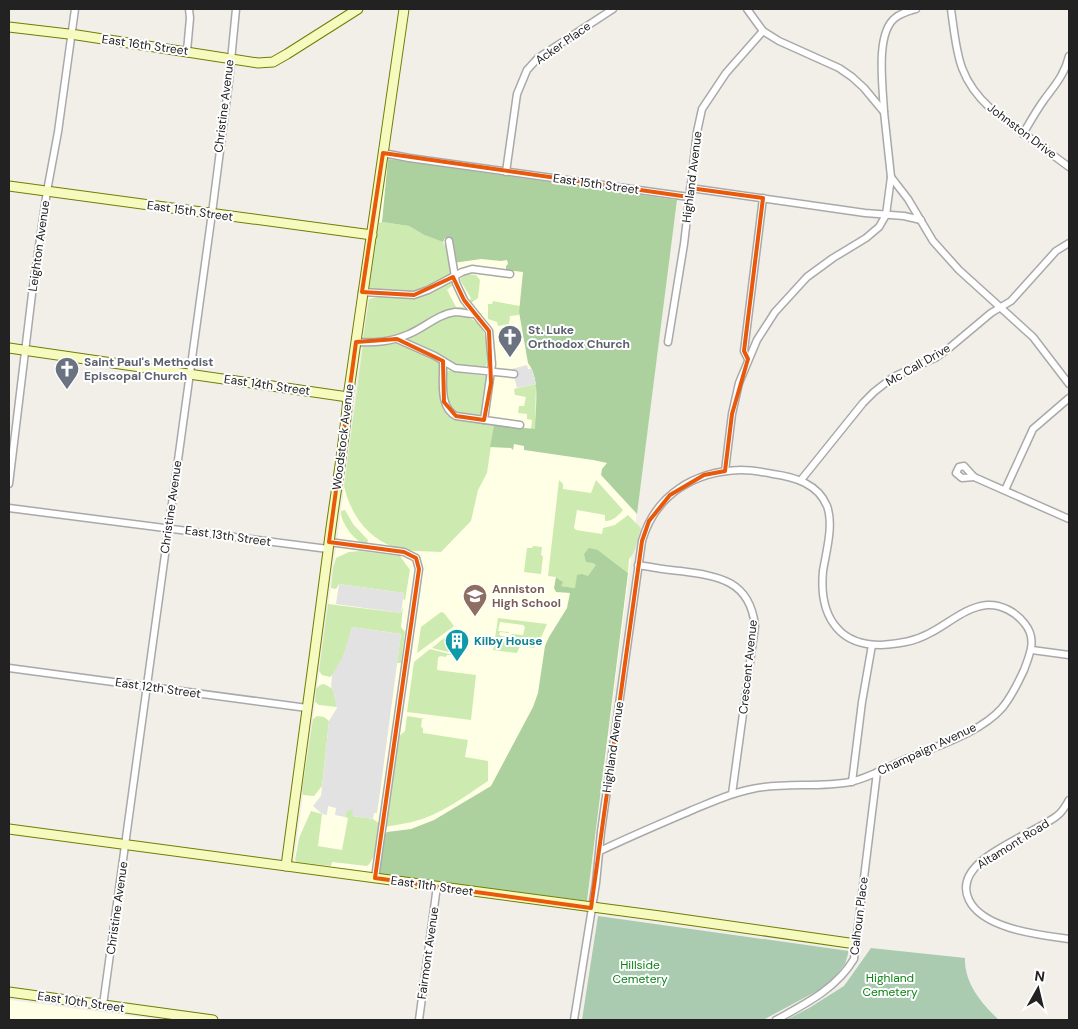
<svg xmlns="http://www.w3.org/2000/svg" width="1078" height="1029" viewBox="0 0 1078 1029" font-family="'DM Sans',sans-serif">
<rect width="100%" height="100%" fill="#f2efe9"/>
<!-- education -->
<g fill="#ffffe5">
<polygon points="388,159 677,200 587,901 294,862"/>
<polygon points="9,1000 162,1020 9,1020"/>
</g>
<!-- grass -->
<g fill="#cdebb0">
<polygon points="382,222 409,226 424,235 443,242 448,250 451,274 425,288 414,292 369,291 379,223"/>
<polygon points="467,274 476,275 480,280 478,298 471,303 470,300 471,298 460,280 461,278"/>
<path d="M451 281 453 285 447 290 456 307H464V309C458 310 450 310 444 312 417 324 395 343 363 339L369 299C381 296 392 298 405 298 421 296 436 288 451 281Z"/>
<polygon points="493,301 520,306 519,315 510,316 509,324 498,326 497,322 488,319 488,304 492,304"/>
<path d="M454 316C478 315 486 329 487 350 488 358 489 363 484 369L452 364 405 339 444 318Z"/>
<path d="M396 343H400L437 361 440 364 442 404 448 416 458 420 494 425 487 473 478 490 471 521 441 552C425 551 408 552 394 547 367 538 350 513 344 486L363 344 384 345Z"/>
<polygon points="449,370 453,372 486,376 487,378 483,414 481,416 456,414 448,405 446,374"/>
<polygon points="536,384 535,429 531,429 532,420 527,419 527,414 518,413 519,406 524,406 526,397 515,395 514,389"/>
<path d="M559 480 563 484V489L591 493 596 480 623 510C618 516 613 521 605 521V515L577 510 574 528 576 530 602 534 603 528 615 525 628 515 641 528C637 538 637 552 629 559L628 573 598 550 593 563 597 565 588 577 575 588 560 586 561 580 556 577 548 576Z"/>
<path d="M345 510 353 524 368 540 367 544C356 544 340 522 341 511Z"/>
<polygon points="533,546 542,547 541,555 543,556 541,574 524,572 527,548 532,548"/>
<polygon points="360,551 400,556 410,570 405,600 403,599 404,593 339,584 336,589 331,588 333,568 336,558 349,552"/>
<path d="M328 604 401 613 403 607 401 627 405 632 401 663H397L401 634 352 627C348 641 342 669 330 677L322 675 319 671Z"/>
<polygon points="441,612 444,613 454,626 453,627 417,653 421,627"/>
<polygon points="498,618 547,624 539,642 534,648 520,646 517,653 493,650 494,646 498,645 512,634 523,635 525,627 523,625 500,622 498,631 509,632 509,633 500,632 499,635 506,637 494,645"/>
<polygon points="455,632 456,634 453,653 432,648 450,633"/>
<polygon points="430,649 453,655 447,655 446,657 440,656 438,658 437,670 476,675 471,720 407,712 414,662"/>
<polygon points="324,684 333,689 337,707 319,705 315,702 316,689 320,685"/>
<polygon points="317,716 324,717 329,721 322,786 314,796 303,795 302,790 313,719"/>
<path d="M407 716 426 719H422L421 727 423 728V733L468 740 465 757 488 761V781C464 797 440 815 412 822 404 824 394 825 385 827L397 738 405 731Z"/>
<path d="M350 809H353V816L373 819 379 823C377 836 378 857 367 866L332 862 331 866C319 865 308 863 297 862L295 860 299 838 311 811 322 814 318 846 342 850 348 818 345 817 346 812Z"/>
</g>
<!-- forest -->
<g fill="#add19e">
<path d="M388 159 677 200 637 514 601 475 602 469 607 463 593 460 524 450V446L514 444 513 450 511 448 490 447 494 425 535 429C535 408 541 380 528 363L519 312 523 272 506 270V266L508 264 507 260 501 261 481 259 453 263 452 239 445 238 443 242 424 235 409 226 382 222Z"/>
<polygon points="589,548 598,550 628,573 587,901 379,874 383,836 387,832 411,829 434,820 491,786 533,707 538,693 545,646 549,637 567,608 570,593 556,592 554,588 556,577 563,582 561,586 575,588 577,575 582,574 588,576 596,565 593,563 586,562 584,554"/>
</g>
<!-- cemetery -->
<g fill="#aacbaf">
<polygon points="598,916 849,951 845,964 832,980 817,991 763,1020 582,1020"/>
<path d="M871 948 965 958C964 983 982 1004 999 1020H786L809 1008 844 986Z"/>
</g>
<!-- parking -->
<g fill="#e2e2e2">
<polygon points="527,365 528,369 532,369 536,384 517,388 512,369"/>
<polygon points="339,584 404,593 401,613 336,604"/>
<polygon points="352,627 401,634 379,800 377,813 374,813 373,819 352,816 353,809 346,812 345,817 335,815 336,808 328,806 327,815 322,814 313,806 321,796 329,721 337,708 333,689 331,687 332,676 344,654"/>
</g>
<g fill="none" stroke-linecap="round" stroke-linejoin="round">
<defs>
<g id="street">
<path d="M951 9C957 52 957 78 991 109L1069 167"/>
<polyline points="187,51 190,18 189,9"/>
<path d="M884 112C883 87 875 34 895 18 901 13 909 11 916 9"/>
<path d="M1023 134C1030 122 1036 111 1044 100 1055 85 1065 74 1069 56"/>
<polyline points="383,153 409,158 689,197"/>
<polyline points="506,172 517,94 527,70 538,58 613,9"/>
<polyline points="891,177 908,199 933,241 959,270 1033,337 1069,384"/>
<polyline points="690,188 865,213 904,216 921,220"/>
<polyline points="449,241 456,283 464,300 489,331 492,364 484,420"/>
<polyline points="362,292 414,295 428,290 462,272 472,269 510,274"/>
<polyline points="397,339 435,356 455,368 514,374"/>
<path d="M356 342C375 343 391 342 409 334 424 328 438 314 455 312 461 312 468 314 474 314"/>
<polyline points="668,342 684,244 697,132 702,109 726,73 763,31"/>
<polyline points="748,359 744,351 763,198"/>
<path d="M443 361C444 378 438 407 456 416L520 425"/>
<polygon points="964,466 974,477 962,478 956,473 959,467"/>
<polyline points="725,471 732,414 739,383 757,340 775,312 807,277 833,258 866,238 879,227 886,215 891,177 884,112 864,88 852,77 839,68 779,41 763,31 747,9"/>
<polyline points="974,477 1069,519"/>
<polyline points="801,480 863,403 874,392 893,377 935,358 948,349 991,313 1011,301 1056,251 1069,243"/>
<polyline points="9,484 32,294 47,191 58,132 75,9"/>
<polyline points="1005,490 1033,429 1069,398"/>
<polyline points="9,508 328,549"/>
<polyline points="329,542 404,552 416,558 419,569 375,878"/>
<path d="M638 565C652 567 666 570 680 571 718 576 750 580 755 626L732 794"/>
<polyline points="1032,650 1069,655"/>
<polyline points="9,668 307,708"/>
<polyline points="852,782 862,702 872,645"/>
<path d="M1069 800C1066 805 1063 811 1058 815 1035 835 949 859 969 900 983 929 1040 935 1069 939"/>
<polyline points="103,1005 212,213 229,81 236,9"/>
<polyline points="419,1020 437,886"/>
<path d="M574 1020 596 883 601 832 642 541C655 495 694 471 741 470 752 470 763 472 773 474 795 477 818 484 827 506 834 525 826 552 823 571 821 592 823 612 837 628 848 641 864 645 881 645 898 644 913 642 928 634 947 625 965 607 987 605 1001 604 1016 612 1025 624 1037 639 1030 654 1024 670 1018 683 1012 696 1002 708 980 733 937 746 906 759 888 767 869 778 850 782 818 788 784 782 752 789 730 793 710 803 690 811 660 824 629 837 600 851"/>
<path d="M776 1020C805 1004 836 989 854 959L877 772"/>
</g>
<g id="secondary">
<polyline points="9,27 77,35 258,63 273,62 287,54 358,9"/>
<polyline points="9,186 372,235"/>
<polyline points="9,348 348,397"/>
<polyline points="9,829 660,916 856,944"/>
<path d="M286 866C301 761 314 656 328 551 334 500 344 449 348 397L404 9"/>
<polyline points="9,992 213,1020"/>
</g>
</defs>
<!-- street casing -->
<use href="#street" stroke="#a9a9a9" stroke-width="9"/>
<!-- secondary casing -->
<use href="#secondary" stroke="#707d05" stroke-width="11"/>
<!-- street -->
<use href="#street" stroke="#fff" stroke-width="6"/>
<!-- secondary -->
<use href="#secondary" stroke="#f7fabf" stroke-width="9"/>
</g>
<!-- marked area -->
<path fill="none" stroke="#e8590c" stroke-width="4" stroke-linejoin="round" d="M383 153 689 197 690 188 763 198 744 351 748 359 732 414 725 471 704 475 670 495 649 521 642 541 591 908 375 878 419 569 416 558 404 552 329 542 356 342 397 339 443 361 444 402 456 416 484 420 491 383 489 331 464 300 453 277 414 295 362 292Z"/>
<!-- icons -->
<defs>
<symbol id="church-pin" viewBox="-11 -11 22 30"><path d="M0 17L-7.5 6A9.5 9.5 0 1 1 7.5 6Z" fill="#6b7280" stroke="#fff"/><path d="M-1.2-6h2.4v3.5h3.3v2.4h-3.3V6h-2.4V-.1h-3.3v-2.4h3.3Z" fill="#fff"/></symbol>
<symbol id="school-pin" viewBox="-11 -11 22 30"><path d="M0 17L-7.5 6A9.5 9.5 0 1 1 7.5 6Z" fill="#8d6e63" stroke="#fff"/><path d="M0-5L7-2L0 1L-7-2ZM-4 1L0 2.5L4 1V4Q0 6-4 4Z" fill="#fff"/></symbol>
<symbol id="building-pin" viewBox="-11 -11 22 30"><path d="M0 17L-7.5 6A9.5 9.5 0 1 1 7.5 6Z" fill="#0f9aa8" stroke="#fff"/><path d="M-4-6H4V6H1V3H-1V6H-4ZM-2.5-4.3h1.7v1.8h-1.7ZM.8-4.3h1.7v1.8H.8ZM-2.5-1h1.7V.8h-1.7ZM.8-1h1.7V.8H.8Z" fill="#fff"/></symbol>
</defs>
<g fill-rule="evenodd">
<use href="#church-pin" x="496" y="323" width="28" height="38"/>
<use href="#church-pin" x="53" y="355" width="28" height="38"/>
<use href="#school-pin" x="461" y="582" width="28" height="38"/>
<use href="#building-pin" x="443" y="627" width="28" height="38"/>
</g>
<g text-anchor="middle" stroke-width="4" stroke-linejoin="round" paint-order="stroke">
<!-- street labels -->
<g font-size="12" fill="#222" stroke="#fff">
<text transform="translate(563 43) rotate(-35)" y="4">Acker Place</text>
<text transform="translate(145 45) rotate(8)" y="4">East 16th Street</text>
<text transform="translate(224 106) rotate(-83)" y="4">Christine Avenue</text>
<text transform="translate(1022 131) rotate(37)" y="4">Johnston Drive</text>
<text transform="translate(692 177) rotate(-83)" y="4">Highland Avenue</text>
<text transform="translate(596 184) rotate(8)" y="4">East 15th Street</text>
<text transform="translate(190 211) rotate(8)" y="4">East 15th Street</text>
<text transform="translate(39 246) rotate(-82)" y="4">Leighton Avenue</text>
<text transform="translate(918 365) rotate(-30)" y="4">Mc Call Drive</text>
<text transform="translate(267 385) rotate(8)" y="4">East 14th Street</text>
<text transform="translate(343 437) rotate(-83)" y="4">Woodstock Avenue</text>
<text transform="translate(171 507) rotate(-82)" y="4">Christine Avenue</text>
<text transform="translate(228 536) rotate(8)" y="4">East 13th Street</text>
<text transform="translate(748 667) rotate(-84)" y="4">Crescent Avenue</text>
<text transform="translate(158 688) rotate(8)" y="4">East 12th Street</text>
<text transform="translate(613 747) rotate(-82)" y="4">Highland Avenue</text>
<text transform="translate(927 749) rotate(-25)" y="4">Champaign Avenue</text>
<text transform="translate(1013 844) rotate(-32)" y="4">Altamont Road</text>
<text transform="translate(432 886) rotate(8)" y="4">East 11th Street</text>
<text transform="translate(117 908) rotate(-82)" y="4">Christine Avenue</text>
<text transform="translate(859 916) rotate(-83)" y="4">Calhoun Place</text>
<text transform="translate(428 953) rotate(-82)" y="4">Fairmont Avenue</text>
<text transform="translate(81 1002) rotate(8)" y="4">East 10th Street</text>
</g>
<!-- worship labels -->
<g font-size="12" font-weight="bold" fill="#5b616d" stroke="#fff" text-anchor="start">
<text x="528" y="334">St. Luke<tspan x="528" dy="14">Orthodox Church</tspan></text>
<text x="84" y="366">Saint Paul's Methodist<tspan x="84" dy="14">Episcopal Church</tspan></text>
</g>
<!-- education labels -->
<g font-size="12" font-weight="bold" fill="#785e54" stroke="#fff" text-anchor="start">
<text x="492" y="593">Anniston<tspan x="492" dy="14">High School</tspan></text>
</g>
<!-- culture labels -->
<g font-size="12" font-weight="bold" fill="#0d838f" stroke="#fff" text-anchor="start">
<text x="474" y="645">Kilby House</text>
</g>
<!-- park labels -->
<g font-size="12" fill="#0c8416" stroke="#fff">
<text x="640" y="969">Hillside<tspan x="640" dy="14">Cemetery</tspan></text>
<text x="890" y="982">Highland<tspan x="890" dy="14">Cemetery</tspan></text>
</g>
</g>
<!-- border -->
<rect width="1078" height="1029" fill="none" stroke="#222222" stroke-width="20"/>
<!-- north arrow -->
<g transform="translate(1038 989) rotate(8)" stroke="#ffffff" stroke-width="4" paint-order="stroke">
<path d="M0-4L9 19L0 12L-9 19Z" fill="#222222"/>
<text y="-8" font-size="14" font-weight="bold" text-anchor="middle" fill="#222222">N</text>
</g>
</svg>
